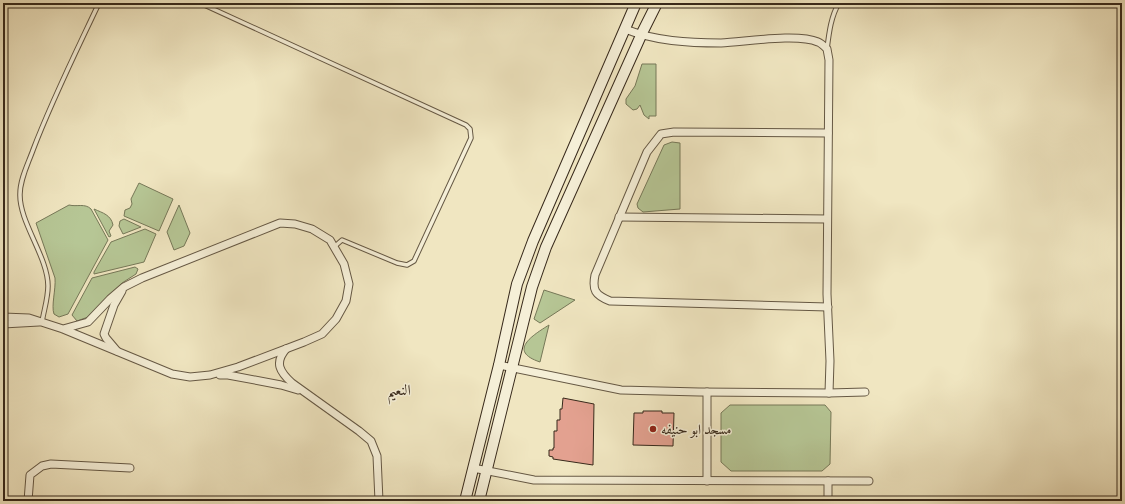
<svg xmlns="http://www.w3.org/2000/svg" width="1125" height="504" viewBox="0 0 1125 504" font-family="'Sorts Mill Goudy',Amiri,serif">
<rect width="100%" height="100%" fill="#f0e6c1"/>
<filter id="stains"><feTurbulence type="fractalNoise" baseFrequency=".005" numOctaves="4"/><feColorMatrix values="0 0 0 0 .2 0 0 0 0 .09 0 0 0 0 .02 0 0 0 .5 -.17"/></filter>
<radialGradient id="worn" r=".72"><stop offset=".6" stop-color="#630" stop-opacity="0"/><stop offset="1" stop-color="#630" stop-opacity=".3"/></radialGradient>
<!-- green -->
<g fill="#b6c695" stroke="#767858">
<polygon points="642,64 656,64 656,116 649,116 649,119 644,115 640,105 637,109 633,110 626,104 626,99 635,86"/>
<polygon points="672,142 680,143 680,209 643,212 638,208 637,204 664,145"/>
<polygon points="139,183 173,199 159,231 124,216 125,210 130,208 132,204 131,199"/>
<path d="M69 205C77 207 85 203 91 209L108 240 68 314 59 317 54 314C51 306 56 289 55 278L36 223Z"/>
<polygon points="179,205 190,233 184,246 174,250 167,232"/>
<path d="M94 209C103 213 111 215 113 225L109 231 111 236 109 237Z"/>
<polygon points="124,219 141,227 123,234 119,226 120,221"/>
<polygon points="145,229 156,234 144,262 94,274 94,272 111,242"/>
<polygon points="135,267 138,269 136,274 122,283 88,317 77,321 72,315 92,278"/>
<polygon points="544,290 575,300 540,323 534,319"/>
<path d="M549 325 540 362C507 351 533 335 549 325Z"/>
<polygon points="730,405 825,405 831,412 830,464 822,471 731,471 721,462 721,413"/>
</g>
<!-- building -->
<g fill="#e3a190" stroke="#37291b">
<polygon points="563,398 594,404 593,465 553,459 553,457 549,456 549,450 553,450 553,448 554,448 554,431 557,431 557,420 560,420 560,409 562,409"/>
<polygon points="643,411 662,411 662,413 674,413 673,446 633,445 634,413 643,413"/>
</g>
<g fill="none" stroke-linecap="round" stroke-linejoin="round">
<defs>
<g id="lane">
<polyline points="200,3 466,125 470,129 471,138 414,261 407,265 397,263 342,240 334,247"/>
<path d="M827 49C829 33 831 16 839 3"/>
<path d="M42 322C44 310 48 298 48 286 48 257 19 222 20 194 20 179 28 164 33 150 52 100 76 52 99 3"/>
</g>
<g id="street">
<path d="M828 133 674 132 661 134 647 152 595 275C592 290 595 295 610 301L828 307"/>
<polyline points="619,217 827,219"/>
<polyline points="3,317 29,318 63,329 172,374 190,377 210,375 238,367 304,342 322,334 336,319 346,301 349,284 344,264 330,240 312,229 295,224 280,223 142,278 124,287 110,299 88,322 63,329"/>
<polyline points="3,324 39,322"/>
<path d="M286 349C274 363 280 372 292 383L359 431 371 441 377 456 379 501"/>
<polyline points="117,351 106,338 104,334 114,305 122,291"/>
<path d="M499 365 621 390 699 392 829 393 830 361 827 294 829 60 827 49C824 46 821 43 818 42 797 33 745 42 721 43 688 43 655 41 625 29"/>
<polyline points="220,375 228,375 281,385 298,390"/>
<polyline points="829,393 865,392"/>
<polyline points="473,468 534,480 869,481"/>
<polyline points="707,481 707,392"/>
<polyline points="28,501 30,475 42,466 51,464 130,468"/>
<polyline points="828,501 828,481"/>
</g>
<g id="secondary">
<polyline points="465,501 499,365 517,284 533,241 636,3"/>
<polyline points="479,501 532,287 546,247 643,31 657,3"/>
</g>
</defs>
<!-- lane casing -->
<use href="#lane" stroke="#655844" stroke-width="5.5"/>
<!-- street casing -->
<use href="#street" stroke="#655844" stroke-width="9"/>
<!-- secondary casing -->
<use href="#secondary" stroke="#37291b" stroke-width="12"/>
<!-- lane -->
<use href="#lane" stroke="#f5efd7" stroke-width="3.5"/>
<!-- street -->
<use href="#street" stroke="#f5efd7" stroke-width="7"/>
<!-- secondary -->
<use href="#secondary" stroke="#f5efd7" stroke-width="10"/>
</g>
<!-- markers -->
<circle fill="#8f2418" stroke="#f5efd7" stroke-width="1.5" cx="653" cy="429" r="4"/>
<g text-anchor="middle" stroke-width="3" stroke-linejoin="round" paint-order="stroke">
<!-- poi labels -->
<g font-size="14" fill="#37291b" stroke="#f5efd7" text-anchor="start">
<text x="661" y="434">مسجد ابو حنيفه</text>
</g>
<!-- neighbourhood labels -->
<g font-size="15" fill="#37291b" stroke="#f5efd7">
<text x="399" y="395">النعيم</text>
</g>
</g>
<!-- margin -->
<rect width="1125" height="504" fill="none" stroke="#f0e6c1" stroke-width="16"/>
<rect x="4" y="4" width="1117" height="496" fill="none" stroke="#37291b" stroke-width="2"/>
<rect x="8" y="8" width="1109" height="488" fill="none" stroke="#37291b"/>
<rect width="100%" height="100%" filter="url(#stains)"/>
<rect width="100%" height="100%" fill="url(#worn)"/>
</svg>
